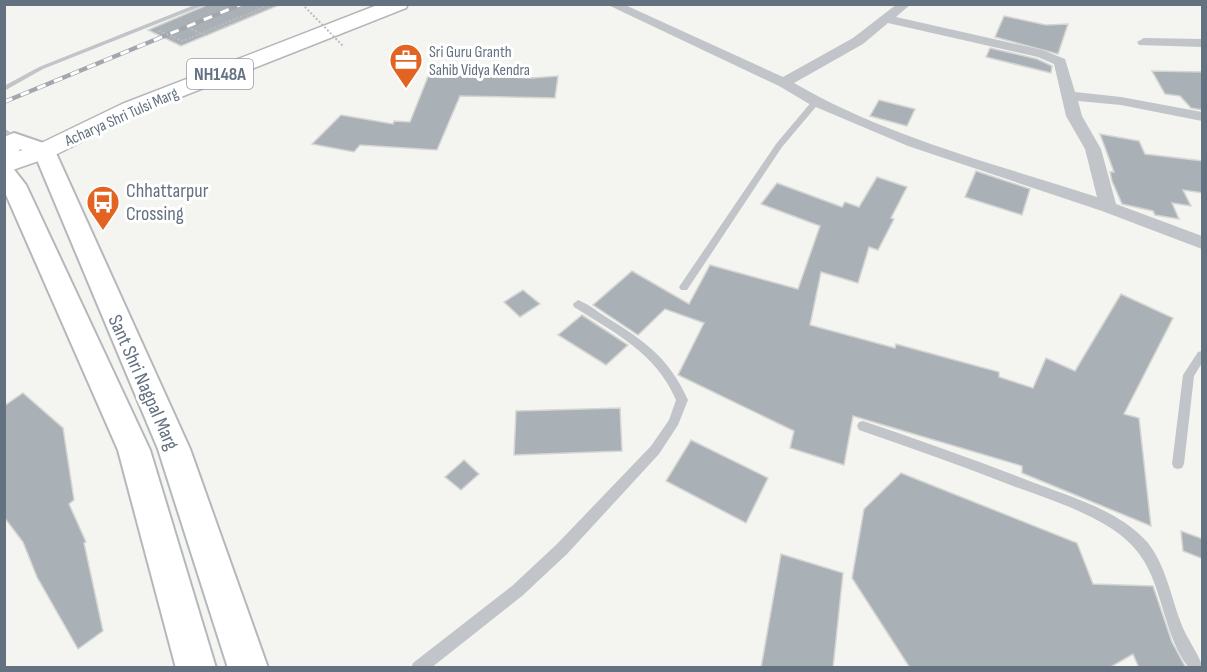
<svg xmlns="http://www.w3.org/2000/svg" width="1207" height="672" viewBox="0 0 1207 672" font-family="'Sofia Sans Condensed',sans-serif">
<rect width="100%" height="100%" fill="#f4f4f0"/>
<!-- building -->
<g fill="#aab1b6" stroke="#d5d5d3" stroke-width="1.5">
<polygon points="209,4 279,4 279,5 181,46 148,30"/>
<polygon points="1004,16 1046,25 1068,24 1058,54 995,37"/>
<polygon points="990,48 1037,59 1052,66 1051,73 986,57"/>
<polygon points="1152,71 1203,72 1203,110 1191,108 1180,96 1165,94"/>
<polygon points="429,74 532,78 558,76 555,98 460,96 437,150 360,145 354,152 312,144 341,115 393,124 394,121 410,122"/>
<polygon points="879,100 915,109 907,126 870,116"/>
<polygon points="1100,134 1139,141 1145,154 1203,161 1203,193 1183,190 1191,206 1172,203 1179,219 1155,215 1153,211 1122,204 1112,181 1110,172 1114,172"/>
<polygon points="976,171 1030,189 1022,215 965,197"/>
<polygon points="877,177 907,187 891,218 894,219 878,250 869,247 858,283 821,272 810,325 895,348 896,344 999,372 999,377 1033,388 1046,358 1075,371 1121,294 1173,318 1124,414 1139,418 1151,526 1022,473 1022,466 853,416 844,465 790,448 794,431 678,375 704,323 665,309 638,335 593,305 632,271 689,304 710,265 798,289 820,226 761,204 777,183 842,207 845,202 859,207"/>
<polygon points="523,290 540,304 520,317 504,302"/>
<polygon points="582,315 628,345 606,365 558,335"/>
<polygon points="23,393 63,428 74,500 69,504 86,542 84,543 103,631 78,649 37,577 23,542 4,517 4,406"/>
<polygon points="620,408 622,451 514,455 516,411"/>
<polygon points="691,440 768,478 746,523 666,481"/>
<polygon points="464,460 479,474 461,490 445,477"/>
<polygon points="901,473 1077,543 1093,584 1153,586 1172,642 1186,668 1139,668 1133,654 1109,668 910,668 852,578 864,509"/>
<polygon points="1181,531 1203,539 1203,559 1183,551"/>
<polygon points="781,554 843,573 833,668 761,668"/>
</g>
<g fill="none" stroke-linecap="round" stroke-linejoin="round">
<defs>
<polygon id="secondary" points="14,133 52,146 55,151 190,449 268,668 228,668 158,449 35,155 20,149 12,164 5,165 12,167 26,185 150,450 216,668 176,668 118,450 4,190 4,137"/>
<polygon id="highway" points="380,4 408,4 406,8 138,114 53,156 4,173 4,156 35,146 122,104"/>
</defs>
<!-- secondary casing -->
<use href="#secondary" stroke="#b4b8bc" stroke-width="4"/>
<!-- highway casing -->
<use href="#highway" stroke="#b4b7ba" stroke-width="3"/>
<!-- path -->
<polyline stroke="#bbbdbf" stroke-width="2" stroke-dasharray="2 2" stroke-linecap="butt" points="184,26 205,35 276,4"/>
<!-- lane -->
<g fill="#c1c4c8" fill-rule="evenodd">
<polygon points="197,4 207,4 43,69 4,91 4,86 39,67"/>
<polygon points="813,100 820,102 782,147 687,290 681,290 679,287 681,284 776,144"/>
<polygon points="4,128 17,137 17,141 11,141 4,135"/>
<path d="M578 300C588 304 597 311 606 317 645 341 669 358 688 400L678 425 659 454 567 554 522 596 431 668H411L413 663 512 586 557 544 651 446 669 420 676 400C656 353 615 333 574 307L573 304Z"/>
<polygon points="1202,351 1202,363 1194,376 1184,464 1182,468 1178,469 1174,468 1172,464 1183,375 1198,352"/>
<path d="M863 421C922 441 982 462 1040 485 1077 499 1121 512 1148 543 1166 566 1171 597 1181 623 1185 636 1202 658 1202 668H1189C1163 635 1164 589 1140 555 1115 519 1053 501 1013 486 962 466 911 448 859 430L857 426 859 422Z"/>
</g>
<!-- street -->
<g fill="#c1c4c8" fill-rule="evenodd">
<path d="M606 4H623L783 77 853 38 897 4H911L896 17 1042 50 1065 59 1075 92 1121 97 1202 112V121L1121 105 1078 101 1082 116 1101 149 1116 204 1202 236V249L1102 211 908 146 811 105 779 86ZM888 23 1038 57 1054 64 1066 116 1085 149 1097 197C995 164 887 137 794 83L863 44Z"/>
<polygon points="1144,38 1202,39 1202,47 1139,45 1137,42"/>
</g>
<!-- secondary -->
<use href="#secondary" fill="#fff" fill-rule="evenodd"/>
<!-- highway -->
<use href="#highway" fill="#fff" fill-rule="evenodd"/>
<defs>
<polyline id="rail" points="4,102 242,4"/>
</defs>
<!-- rail casing -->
<use href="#rail" stroke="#a2a7ad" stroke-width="4.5"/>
<!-- rail -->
<use href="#rail" stroke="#fff" stroke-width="3" stroke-dasharray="9" stroke-linecap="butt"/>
<!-- path-bridge -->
<g stroke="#bbbdbf" stroke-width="2" stroke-dasharray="2 2" stroke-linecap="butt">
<polyline points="302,4 344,47"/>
<polyline points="159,31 183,41 271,4"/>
</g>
</g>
<!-- icons -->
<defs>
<symbol id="office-pin" viewBox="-11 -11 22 30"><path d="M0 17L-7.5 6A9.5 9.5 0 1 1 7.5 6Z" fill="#e36322" stroke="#fff"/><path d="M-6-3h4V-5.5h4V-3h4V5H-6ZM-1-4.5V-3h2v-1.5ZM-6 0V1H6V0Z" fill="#fff"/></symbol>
<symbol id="bus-pin" viewBox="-11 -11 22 30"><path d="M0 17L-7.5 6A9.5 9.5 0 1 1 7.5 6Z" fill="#e36322" stroke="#fff"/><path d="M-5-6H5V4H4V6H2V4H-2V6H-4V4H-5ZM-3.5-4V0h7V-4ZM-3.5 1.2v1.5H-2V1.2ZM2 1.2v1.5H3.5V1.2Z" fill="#fff"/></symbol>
</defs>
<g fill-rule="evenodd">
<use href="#office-pin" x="387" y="41" width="38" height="52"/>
<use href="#bus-pin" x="84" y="183" width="38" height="52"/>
</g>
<g text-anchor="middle" stroke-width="6" stroke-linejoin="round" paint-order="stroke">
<!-- far-poi labels -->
<g font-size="16" fill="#637181" stroke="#fff" text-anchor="start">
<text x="429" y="57">Sri Guru Granth<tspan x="429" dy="18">Sahib Vidya Kendra</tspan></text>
</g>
<!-- far-street labels -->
<g font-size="16" fill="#637181" stroke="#fff">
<text transform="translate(121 116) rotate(-24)" y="6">Acharya Shri Tulsi Marg</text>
</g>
<!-- shield labels -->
<rect fill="#fff" stroke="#929ca7" stroke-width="1.5" x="187" y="59" width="66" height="30" rx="4.5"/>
<g font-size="18" font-weight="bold" fill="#637181">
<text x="220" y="80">NH148A</text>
</g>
<!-- poi labels -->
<g font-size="20" fill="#637181" stroke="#fff" text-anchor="start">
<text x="126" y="197">Chhattarpur<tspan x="126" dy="23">Crossing</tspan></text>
</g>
<!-- street labels -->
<g font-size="20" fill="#637181" stroke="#fff">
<text transform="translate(144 382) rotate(66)" y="7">Sant Shri Nagpal Marg</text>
</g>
</g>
<!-- border -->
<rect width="1207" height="672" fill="none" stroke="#637181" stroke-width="12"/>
</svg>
